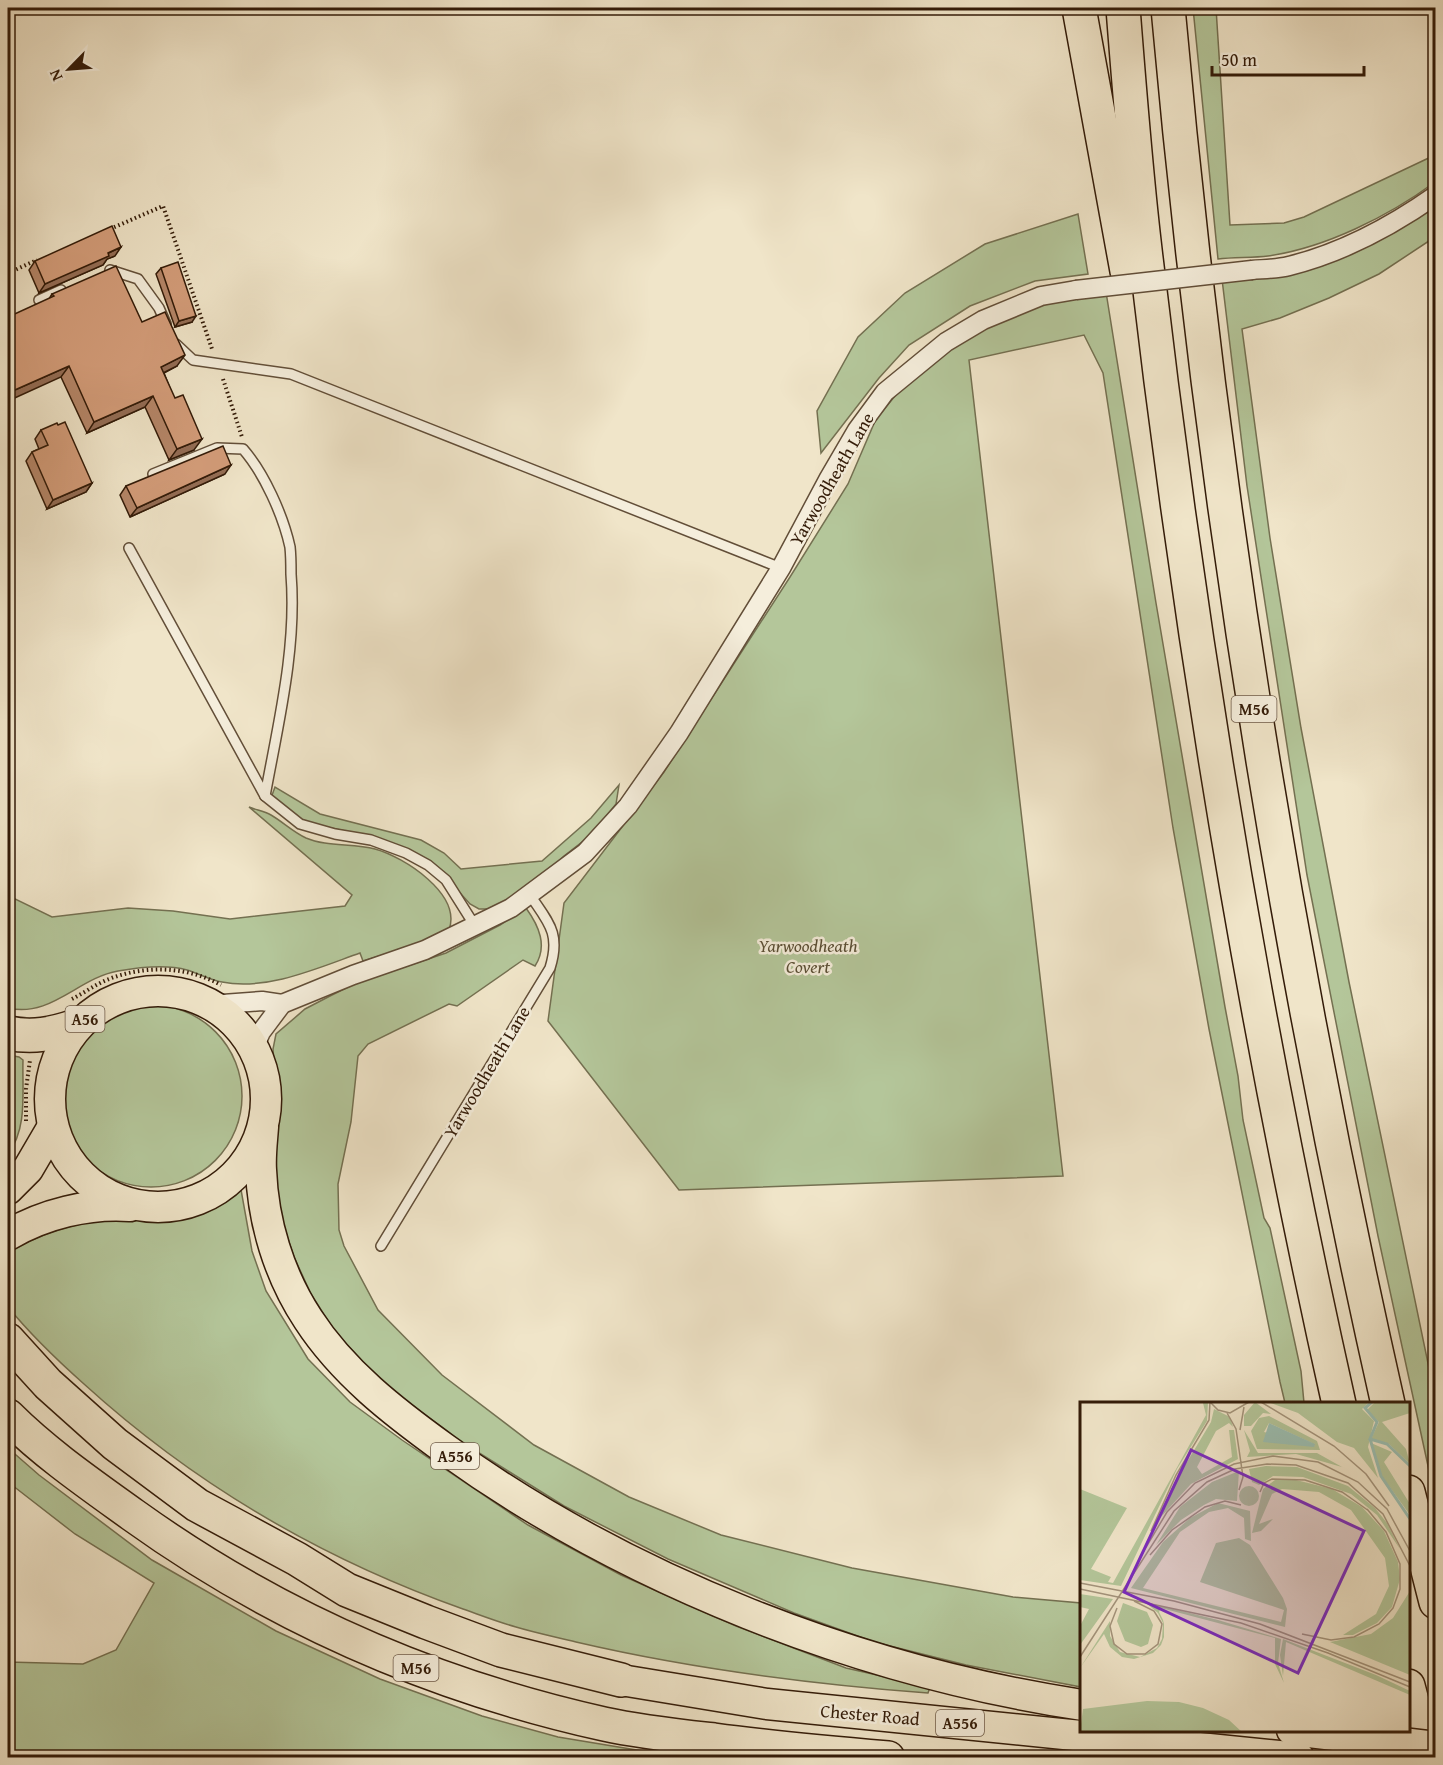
<svg xmlns="http://www.w3.org/2000/svg" width="1443" height="1765" viewBox="0 0 1443 1765" font-family="'Gentium Book Plus',serif">
<rect width="100%" height="100%" fill="#f0e5c9"/>
<filter id="stains"><feTurbulence type="fractalNoise" baseFrequency=".00333" numOctaves="4"/><feColorMatrix values="0 0 0 0 .2 0 0 0 0 .09 0 0 0 0 .02 0 0 0 .5 -.17"/></filter>
<radialGradient id="worn" r=".72"><stop offset=".6" stop-color="#630" stop-opacity="0"/><stop offset="1" stop-color="#630" stop-opacity=".3"/></radialGradient>
<!-- green -->
<g fill="#b4c69a" stroke="#747051" stroke-width="1.5">
<path d="M1193 8H1216L1230 225 1284 223 1304 217 1435 155V182C1389 216 1325 248 1268 256 1252 258 1234 257 1218 259Z"/>
<polygon points="1435,209 1435,237 1379,274 1329,298 1280,318 1242,329 1270,538 1301,728 1349,982 1435,1397 1435,1498 1378,1236 1307,875 1247,486 1222,279 1397,225"/>
<polygon points="1078,214 1088,274 1035,281 970,306 909,345 879,378 821,453 817,411 858,337 905,293 985,244"/>
<polygon points="1106,292 1156,603 1225,1007 1238,1076 1243,1120 1264,1218 1270,1228 1301,1371 1304,1403 1285,1403 1280,1382 1209,1029 1173,828 1103,373 1084,335 969,360 1063,1176 679,1190 548,1021 564,903 664,772 790,577 848,484 876,419 909,379 954,343 1025,310 1077,296"/>
<polygon points="619,785 616,804 591,835 564,856 536,884 499,907 490,909 479,909 470,904 435,865 406,849 368,836 304,822 271,798 275,787 320,814 421,840 444,853 461,869 542,861 591,818"/>
<path d="M249 807C256 810 264 811 271 815 283 822 293 832 306 838 327 847 353 843 375 849 404 857 462 894 449 930L422 943 363 961 360 953C318 968 267 991 222 982 210 980 198 973 187 970 166 964 140 967 118 971 78 978 51 1018 8 1008V891L15 899 52 917 128 908 173 911 230 919 345 906 352 895Z"/>
<path d="M526 908C539 926 548 946 535 966L523 960 457 1006 449 1004 368 1044 358 1056 351 1122 338 1184 339 1230 344 1246 378 1310 442 1375 534 1445 629 1497 721 1535 852 1568 1013 1597 1081 1603V1687L966 1665 874 1642 794 1613 668 1559 564 1506 468 1446 387 1387 335 1332 311 1294 294 1257 281 1218 275 1182 273 1143 277 1102 273 1049 276 1034 305 1009 330 996 356 983 446 953 500 925Z"/>
<circle cx="151" cy="1096" r="91"/>
<path d="M8 1055 19 1057 23 1060C22 1091 28 1128 8 1154Z"/>
<path d="M238 1184H240L252 1251 266 1291 308 1359 350 1402 402 1440 528 1525 621 1575 736 1626 846 1668 930 1687 928 1693C809 1684 692 1669 576 1642 556 1637 536 1633 516 1627 498 1622 480 1615 463 1609 322 1559 194 1484 84 1384 57 1360 31 1335 8 1307V1253C39 1234 67 1225 104 1220 124 1218 144 1221 164 1220 193 1217 217 1202 238 1184Z"/>
<polygon points="8,1448 39,1475 152,1560 276,1631 380,1679 482,1716 558,1737 679,1757 41,1758 8,1754 8,1662 83,1664 116,1650 154,1583 75,1534 8,1482"/>
</g>
<g fill="none" stroke-linecap="round" stroke-linejoin="round">
<defs>
<g id="service">
<polyline points="110,270 138,279 159,308 166,324"/>
<polyline points="39,300 61,290"/>
<polyline points="176,344 193,360 291,374 781,568"/>
<path d="M153 474 217 448 243 449C264 473 283 515 290 547 291 556 291 566 291 574 297 648 278 724 265 796L300 824 335 834 371 840 406 853 428 865 446 880 475 926"/>
<polyline points="129,548 265,796"/>
<path d="M381 1246 550 968C561 933 548 922 530 895"/>
</g>
<g id="minor">
<path d="M1252 270C1264 269 1277 269 1289 266 1341 253 1392 226 1436 195"/>
<polyline points="209,1005 262,1001 282,1004"/>
<polyline points="253,1050 261,1032 282,1004 353,975 425,950 511,908 585,853 628,806 679,733 781,568 829,478 857,430 885,392 946,342 983,320 1041,296 1076,290"/>
</g>
<g id="trunk">
<circle cx="158" cy="1099" r="108"/>
<path d="M263 1127C262 1141 260 1156 261 1170 263 1222 279 1275 308 1319 343 1373 394 1412 445 1449 628 1581 859 1671 1082 1705"/>
<polyline points="8,1189 28,1169 52,1128"/>
<path d="M8 1235C44 1214 88 1203 130 1206"/>
<polyline points="621,1680 767,1704 1299,1758"/>
<polyline points="1292,1730 1385,1741"/>
</g>
<g id="motorway">
<polyline points="1079,8 1127,271"/>
<path d="M1123 8C1129 85 1135 163 1144 241 1189 631 1253 1020 1339 1404"/>
<path d="M1168 8C1210 478 1284 943 1388 1404"/>
<path d="M8 1033C33 1038 52 1034 76 1026"/>
<polyline points="8,1340 48,1384 115,1444 197,1505 297,1559 347,1590 426,1622 501,1650 621,1680"/>
<path d="M8 1416C45 1453 90 1484 133 1515 275 1617 433 1686 604 1724 640 1732 678 1736 714 1740 772 1748 830 1753 888 1758"/>
<polyline points="1408,1492 1436,1602"/>
<polyline points="1408,1686 1427,1758"/>
</g>
</defs>
<!-- service casing -->
<use href="#service" stroke="#624e38" stroke-width="12"/>
<!-- minor casing -->
<use href="#minor" stroke="#624e38" stroke-width="21"/>
<!-- trunk casing -->
<use href="#trunk" stroke="#331b08" stroke-width="33"/>
<!-- motorway casing -->
<use href="#motorway" stroke="#331b08" stroke-width="36"/>
<!-- path -->
<g stroke="#331b08" stroke-width="4" stroke-dasharray="1.5 3" stroke-linecap="butt">
<polyline points="110,229 163,206 212,349"/>
<polyline points="8,273 37,260"/>
<polyline points="223,379 242,437"/>
<path d="M72 999C84 993 96 984 109 979 145 965 187 966 221 985"/>
<polyline points="26,1121 26,1089 30,1060"/>
</g>
<!-- service -->
<use href="#service" stroke="#f5eedc" stroke-width="9"/>
<!-- minor -->
<use href="#minor" stroke="#f5eedc" stroke-width="18"/>
<!-- trunk -->
<use href="#trunk" stroke="#f0e5c9" stroke-width="30"/>
<!-- motorway -->
<use href="#motorway" stroke="#f0e5c9" stroke-width="33"/>
<defs>
<polyline id="minor-bridge" points="1076,290 1252,270"/>
<polyline id="trunk-bridge" points="1385,1741 1436,1747"/>
</defs>
<!-- minor-bridge casing -->
<use href="#minor-bridge" stroke="#624e38" stroke-width="21" stroke-linecap="butt"/>
<!-- trunk-bridge casing -->
<use href="#trunk-bridge" stroke="#331b08" stroke-width="33" stroke-linecap="butt"/>
<!-- minor-bridge -->
<use href="#minor-bridge" stroke="#f5eedc" stroke-width="18"/>
<!-- trunk-bridge -->
<use href="#trunk-bridge" stroke="#f0e5c9" stroke-width="30"/>
</g>
<!-- wall -->
<g fill="#b58668" stroke="#331b08" stroke-width="1.5">
<polygon points="115,256 107,259 103,265 39,293 29,270 35,261"/>
<polygon points="161,268 192,322 175,327 156,274"/>
<polygon points="52,294 142,322 177,366 164,373 194,450 169,460 145,407 87,433 61,377 49,299"/>
<polygon points="41,430 92,483 86,492 47,509 26,461 32,452 39,449 35,439"/>
<polygon points="225,474 130,517 120,495 126,486"/>
</g>
<!-- shaded-wall -->
<g fill="#946d55" stroke="#331b08" stroke-width="1.5">
<polygon points="121,247 115,256 107,259 103,265 39,293 45,284"/>
<polygon points="196,316 192,322 175,327 179,321"/>
<polygon points="185,355 177,366 153,378 161,367"/>
<polygon points="69,366 61,377 8,401 8,393"/>
<polygon points="153,396 145,407 87,433 94,422"/>
<polygon points="202,439 194,450 169,460 177,449"/>
<polygon points="231,465 225,474 130,517 137,508"/>
<polygon points="92,483 86,492 47,509 53,500"/>
</g>
<!-- building -->
<g fill="#d39c79" stroke="#331b08" stroke-width="1.5">
<polygon points="112,226 121,247 108,253 109,256 45,284 35,261"/>
<polygon points="178,262 196,316 179,321 161,268"/>
<polygon points="116,266 142,322 165,312 185,355 161,367 175,398 183,395 202,439 177,449 153,396 94,422 69,366 8,393 8,317 54,296 52,294"/>
<polygon points="65,422 92,483 53,500 32,452 48,445 41,430 57,423 58,425"/>
<polygon points="223,446 231,465 137,508 126,486"/>
</g>
<g text-anchor="middle" stroke-width="5" stroke-linejoin="round" paint-order="stroke">
<!-- shield labels -->
<g fill="#f5eedc" stroke="#6d5a48" stroke-width="1.5">
<rect x="1231.5" y="696" width="45" height="26" rx="4.5"/>
<rect x="65.5" y="1006" width="39" height="26" rx="4.5"/>
<rect x="431" y="1443" width="48" height="26" rx="4.5"/>
<rect x="393.5" y="1655" width="45" height="26" rx="4.5"/>
<rect x="936" y="1710" width="48" height="26" rx="4.5"/>
</g>
<g font-size="16" font-weight="bold" fill="#331b08">
<text x="1254" y="715">M56</text>
<text x="85" y="1025">A56</text>
<text x="455" y="1462">A556</text>
<text x="416" y="1674">M56</text>
<text x="960" y="1729">A556</text>
</g>
<!-- street labels -->
<g font-size="18" fill="#331b08" stroke="#f5eedc">
<text transform="translate(832 479) rotate(-60)" y="6">Yarwoodheath Lane</text>
<text transform="translate(487 1072) rotate(-59)" y="6">Yarwoodheath Lane</text>
<text transform="translate(870 1715) rotate(5)" y="6">Chester Road</text>
</g>
<!-- park labels -->
<g font-size="18" font-style="italic" fill="#5a4e34" stroke="#f5eedc">
<text x="808" y="952">Yarwoodheath<tspan x="808" dy="21">Covert</tspan></text>
</g>
</g>
<!-- overview -->
<g transform="translate(1080 1402)">
<rect width="330" height="330" fill="#f0e5c9"/>
<path d="M128 0 127 19 97 67 41 184 0 178V87L47 106 11 167 31 175 28 180 33 181 126 13 123 1ZM175 0 191 12 183 11 171 24H164V13ZM188 0H289L282 7 294 19 288 45 298 76 274 46 257 40 218 11ZM295 0H330V11L302 20 326 47 330 62 309 42 291 37 299 20 287 8ZM134 7 150 15 153 25 149 21 136 29 117 65 122 72 152 55 149 28H154L158 57 111 82 80 116 95 80 131 20ZM189 14 237 39 240 48 177 47 171 29 179 16ZM189 21 234 42H235L184 30ZM164 28 178 51H237L262 65 216 52 167 55 170 49ZM291 41 312 50 304 60 330 102V113L301 73ZM186 64 217 65 268 84 295 106 307 121 320 147 297 113 271 92 223 75 193 74 179 83 172 80 169 67ZM159 69 157 99 136 97 124 103 101 118 76 143 100 105 132 80ZM195 78H216L252 87 282 105 304 129 318 160 320 177 312 205 297 221 273 233H263L296 212 309 184 305 156 271 108 239 90 202 87 192 92 179 122 193 117 181 129 172 131 183 87ZM159 94a10 10 0 1 1 20 0a10 10 0 1 1-20 0ZM138 101 170 109 171 139 165 137 164 116 148 106 129 110 100 130 63 186 201 220 204 208 120 180 136 141 159 136 170 143 203 196 207 207 205 225 51 186 83 140 110 116ZM330 189V273L250 240 291 232 313 216ZM0 192 33 197 0 243V224L9 207 0 205ZM65 200 138 218 201 237 198 261 204 281 195 262V236L81 206 79 210 83 218 84 222V235L81 243 73 251 54 257 42 255 30 245 24 232 0 266 30 219V234L40 250 60 255 77 246 82 237 83 221 78 211ZM43 201 67 210 73 223 68 242 61 245 45 239 37 219ZM203 237 296 273 330 289V293L206 240 203 274 200 253ZM67 299 99 300 123 306 149 318 162 330H0L3 307Z" fill="#b4c69a" fill-rule="evenodd"/>
<path d="M189 21 235 42 234 45 183 40Z" fill="#9bbfb2"/>
<path fill="none" stroke="#9bbfb2" stroke-width="3" d="M292 0 285 6 297 20 290 37 307 42 330 64M290 37 301 74 330 117"/>
<path fill="none" stroke="#a4947c" stroke-width="1.5" d="M181 0 254 44 286 72 309 104M131 1 138 8 150 11 169 0M147 11 156 27 163 75 159 88M160 28 164 5M180 90 184 81 192 77 225 78 262 90 289 109M71 129 96 73 129 18 130 0M62 152 87 110 115 81 154 62 193 54 238 60 278 80 307 107 330 149M70 153 92 128 125 105 145 99 161 103M0 181 94 199 180 222 330 280M0 187 161 221 248 251 330 285M37 206 30 224 34 242 47 252H65L78 242 82 222 74 209 54 199M222 232 251 238 274 235 299 222 313 206 320 187V162L306 130 287 107M0 255 94 109 127 80 155 67 187 62 216 63 268 81 303 112 330 164"/>
<path fill="#7b2cbf" fill-opacity="0.15" stroke="#7b2cbf" stroke-width="3" d="M111 48 284 129 218 271 44 190Z"/>
<rect width="330" height="330" fill="none" stroke="#331b08" stroke-width="3"/>
</g>
<!-- margin -->
<rect width="1443" height="1765" fill="none" stroke="#f0e5c9" stroke-width="30"/>
<rect x="9" y="9" width="1425" height="1747" fill="none" stroke="#331b08" stroke-width="3"/>
<rect x="15" y="15" width="1413" height="1735" fill="none" stroke="#331b08" stroke-width="1.5"/>
<!-- north arrow -->
<g transform="translate(69 69) rotate(245)" stroke="#f5eedc" stroke-width="4.5" paint-order="stroke">
<path d="M0-4.5L10 22L0 15L-10 22Z" fill="#331b08"/>
<text y="-9" font-size="16" font-weight="bold" text-anchor="middle" fill="#331b08">N</text>
</g>
<!-- scale -->
<path d="M1212 66v9h152v-9" fill="none" stroke="#331b08" stroke-width="3"/>
<text x="1221" y="66" font-size="18" fill="#331b08" stroke="#f5eedc" stroke-width="4.5" paint-order="stroke">50 m</text>
<rect width="100%" height="100%" filter="url(#stains)"/>
<rect width="100%" height="100%" fill="url(#worn)"/>
</svg>
